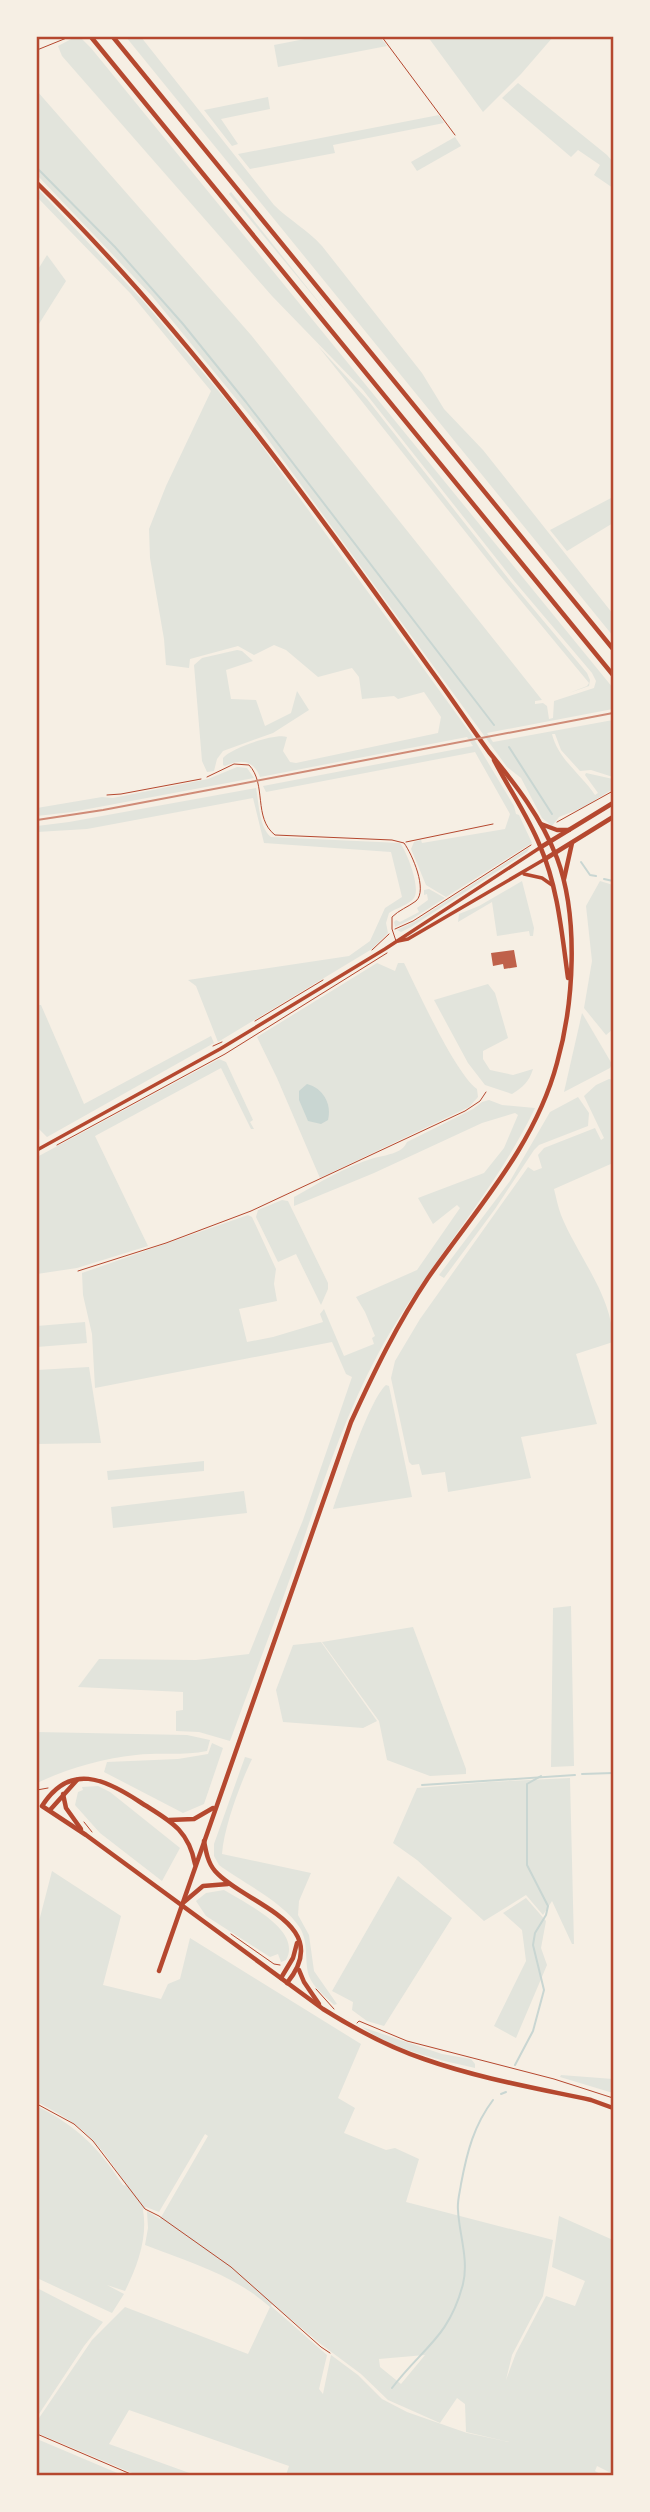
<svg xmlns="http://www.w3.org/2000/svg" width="650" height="2512" viewBox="0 0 650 2512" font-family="'PT Sans Narrow',sans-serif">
<rect width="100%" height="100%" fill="#f6efe4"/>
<!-- green -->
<g fill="#e2e4dc" fill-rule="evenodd">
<path d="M75 37H80L91 48 613 688V709L487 733 493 742 613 720V777L591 770 580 771 561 750 555 734H552C558 759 581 774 595 795L598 793 585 775 586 773 613 779V789L582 808 559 817 552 826 542 818 521 778 507 767 256 423 152 296 37 175V91L251 335 542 700 535 701V704L543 703 547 706 549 719 553 718 554 701 594 688 596 681 592 673 515 582 363 390 272 296 62 56 58 46Z"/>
<path d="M126 37H141L274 205C289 220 308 230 322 246L422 373 444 409 483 450 613 614V636Z"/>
<polygon points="315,37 380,37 387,46 278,67 274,45"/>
<polygon points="428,37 553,37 521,74 483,112"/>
<polygon points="518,83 607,155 613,162 613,188 594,175 600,165 578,150 571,157 502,98"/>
<polygon points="268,97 270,109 221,119 238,144 232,146 204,110"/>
<polygon points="439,115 444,123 333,145 335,153 250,169 238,154"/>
<polygon points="455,137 461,146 417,171 411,162"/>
<path d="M37 188 144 302 246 424 471 734 514 806 516 814 519 815 532 843 446 897 426 885 411 849 414 842 421 840 422 843 505 829 510 814 475 752 266 792 263 786 473 746 467 737 260 777C253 759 240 759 225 766L223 765V758C231 748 275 733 287 737L283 751 290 762 296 763 438 733 441 717 424 692 398 699 394 696 362 699 359 677 352 668 318 677 286 650 274 645 254 655 238 646 190 659 189 668 166 665 164 639 150 558 149 529 166 486 211 391 131 294 37 197Z"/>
<polygon points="231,192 334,321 229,194"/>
<polygon points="47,255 66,281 37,327 37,271"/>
<polygon points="318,346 367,399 511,582 587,673 590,680 589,686 569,693 587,686 589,683 498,573"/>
<polygon points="613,497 613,523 567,551 550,530"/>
<polygon points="237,650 242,651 253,661 226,670 231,699 256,700 265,726 291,713 297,691 309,710 273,733 223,751 217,759 214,771 207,772 202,761 194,665 202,658"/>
<polygon points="237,767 247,768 254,778 72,812 37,816 37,808 102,797 113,798 208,779"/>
<path d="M256 788C259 803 259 827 271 837L400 843C407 852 421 888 414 898 409 905 396 908 389 913L386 923 388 933 372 949 218 1042 196 986 188 980 349 956 370 941 385 908 402 897 391 852 264 843 253 798 87 829 37 832V826L69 822Z"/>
<polygon points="530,847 527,852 411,927 401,932 397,930 414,922"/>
<polygon points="522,881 534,928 533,936 530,936 529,931 497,936 492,902 458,922 459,914 479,906"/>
<polygon points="600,881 613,885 613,1029 606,1035 584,1008 592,961 586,906"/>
<polygon points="429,889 445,898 412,919 395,927 394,922 396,920 400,922 419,912 417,908 428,900 427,894 424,895 424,890"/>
<path d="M377 963 395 971 398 963H404C418 991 455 1073 477 1089L478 1097 469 1107 320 1178 277 1078 257 1037Z"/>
<path d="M488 984 495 993 508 1038 483 1051V1059L490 1070 513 1075 533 1069C529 1082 523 1087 512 1094L485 1085 468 1063 434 1000Z"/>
<polygon points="37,1001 39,1005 41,1005 84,1104 211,1036 214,1043 47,1137 37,1127"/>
<polygon points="582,1013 612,1064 610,1068 564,1092"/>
<polygon points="219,1059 226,1062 253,1120 250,1122 254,1129 251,1129 221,1068 95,1136 148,1246 77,1268 37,1274 37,1157"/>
<path d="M609 1079 613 1080V1151L611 1152 613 1163 554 1189C556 1197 558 1207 561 1215 578 1257 613 1296 613 1342L576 1354 597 1424 521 1437 531 1478 448 1492 445 1472 422 1475 419 1464 412 1465 409 1462 391 1378 395 1361 420 1319 528 1167 534 1171 542 1168 538 1155 544 1148 595 1128 601 1140 604 1138 584 1096 596 1085Z"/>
<polygon points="578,1097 589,1113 588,1126 539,1145 534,1150 495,1209 444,1278 439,1275 510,1181 550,1112"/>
<path d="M489 1100 502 1105 535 1108C493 1196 424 1268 378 1354 342 1421 319 1495 294 1567 274 1625 251 1683 230 1741L199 1732 176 1731V1711L183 1710V1692L78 1687 99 1659 196 1660 249 1654 303 1520 352 1377 346 1374 332 1342 95 1388 92 1334 83 1295 82 1273 248 1215 252 1217 276 1269 274 1284 277 1301 239 1309 247 1342 273 1337 323 1322 320 1314 324 1309 344 1356 374 1344 372 1338 375 1336 365 1312 356 1297 417 1270 460 1208 457 1205 433 1224 418 1198 484 1173 504 1148 518 1115 515 1113 482 1123 374 1173 294 1206V1197C319 1183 346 1166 374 1158 385 1155 402 1154 407 1142L473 1109 482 1102Z"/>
<polygon points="282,1200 288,1201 328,1283 328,1289 321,1305 296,1254 278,1262 256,1217 258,1210"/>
<polygon points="85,1322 87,1343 37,1347 37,1326"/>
<polygon points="89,1367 101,1443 37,1444 37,1370"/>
<path d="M386 1385 389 1386 412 1497 333 1509C342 1484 369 1400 386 1385Z"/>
<polygon points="204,1461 204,1471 108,1480 107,1471"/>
<polygon points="244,1491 247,1513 113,1528 111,1507"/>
<polygon points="571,1606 574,1766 551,1767 553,1608"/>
<polygon points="413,1627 466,1769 466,1774 430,1776 387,1760 379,1721 322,1642"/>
<polygon points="321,1642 377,1721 363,1728 283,1722 276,1690 293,1645"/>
<path d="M37 1732 187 1735 210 1740 207 1751C184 1756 160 1752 136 1755 101 1759 69 1768 37 1783Z"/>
<polygon points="212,1743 223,1748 204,1804 183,1813 104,1772 107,1762 178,1759 208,1754"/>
<path d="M245 1757 252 1759C240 1784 224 1827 222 1854L311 1873 299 1901 298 1915 309 1935 314 1971 337 2004 334 2005C325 1996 313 1987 309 1976 304 1960 309 1943 300 1928 284 1902 243 1883 219 1865L214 1856V1844Z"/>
<polygon points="570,1778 574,1944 572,1944 552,1901 543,1915 526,1895 484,1921 417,1860 393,1843 417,1788 489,1782"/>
<polygon points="98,1786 110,1792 180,1848 162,1881 100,1833 75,1805 78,1792 83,1790 82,1787"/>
<path d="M52 1871 121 1916 103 1985 161 1999 168 1984 180 1979 190 1938 361 2044 338 2098 355 2108 344 2133 386 2150 395 2148 419 2159 406 2202 553 2240 543 2296 512 2355 506 2380 516 2353 546 2296 575 2306 585 2281 552 2267 559 2216 613 2240V2474L597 2466 595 2471 602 2475H286L289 2466 129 2410 109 2444 195 2475H137L37 2433V2421L92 2340 125 2307 248 2354 270 2307C235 2275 188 2262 145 2245L148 2228 147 2211 160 2219 208 2136 205 2134 159 2212 146 2207 143 2210C148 2238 137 2267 125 2291L107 2285 124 2294 112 2313 37 2278V2106C79 2128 97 2146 123 2185L127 2186C98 2142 85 2126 37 2102V1929ZM272 2304 322 2345 361 2374 388 2400 440 2423 457 2398 465 2404 466 2432 509 2442 467 2433 407 2412 382 2399 358 2375 331 2355 323 2394 319 2389 327 2355 271 2306ZM425 2355 401 2384 380 2367 379 2359Z"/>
<polygon points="398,1876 452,1918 384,2026 367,2021 352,2010 353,2002 332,1991"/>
<path d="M224 1890C245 1903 303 1930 286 1960L281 1962 278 1954 270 1957 206 1916 196 1901 206 1893Z"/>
<polygon points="526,1898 546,1921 541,1948 547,1965 516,2038 494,2026 526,1961 522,1930 503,1913"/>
<path d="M362 2027 442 2054 471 2059 475 2064V2068C439 2060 391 2049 362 2027Z"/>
<polygon points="561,2075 613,2079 613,2093 560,2077"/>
<polygon points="37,2288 103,2322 84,2346 37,2417"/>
<polygon points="37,2439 122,2475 37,2475"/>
</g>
<!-- water -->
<path fill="#c9d6d2" d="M307 1084C323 1088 332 1104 328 1120L321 1124 308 1121 299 1100V1091Z"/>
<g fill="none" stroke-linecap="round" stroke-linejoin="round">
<!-- stream -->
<g stroke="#c9d6d2" stroke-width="2">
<polyline points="37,168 115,247 183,324 246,402 494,725"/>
<polyline points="509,747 552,814"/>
<polyline points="581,862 590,875 596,876"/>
<polyline points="604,879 613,881"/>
<polyline points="582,1774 613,1773"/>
<polyline points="422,1785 575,1775"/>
<polyline points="515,2065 533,2031 544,1990 533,1945 535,1933 546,1915 548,1906 527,1865 527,1784 541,1776"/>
<polyline points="501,2094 506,2092"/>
<path d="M392 2388C422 2348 449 2338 463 2284 469 2259 459 2234 458 2210 457 2201 460 2192 461 2184 467 2152 474 2125 493 2100"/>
</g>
</g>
<!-- building -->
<polygon fill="#bf614a" points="514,950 517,967 504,969 503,964 493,966 491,953"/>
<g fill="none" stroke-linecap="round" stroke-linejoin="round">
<!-- path -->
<g stroke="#b5482f" stroke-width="1">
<polyline points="37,50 69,37"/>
<polyline points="107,795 121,794 201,779"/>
<polyline points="557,822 613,791"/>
<polyline points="395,929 413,921 531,845"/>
<polyline points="372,950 389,934"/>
<polyline points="255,1021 323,980"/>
<polyline points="213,1046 222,1042"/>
<polyline points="57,1145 225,1054 387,953"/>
<polyline points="37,1790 48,1788"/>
<polyline points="84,1822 92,1832"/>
<polyline points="231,1934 274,1964 280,1965"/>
<polyline points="316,1989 334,2009"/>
<polyline points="37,2104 74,2124 93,2141 145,2209 159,2216 231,2267 321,2347 330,2353"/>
<polyline points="37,2434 133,2475"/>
</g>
<!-- service -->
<g stroke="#b5482f" stroke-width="1">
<polyline points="382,37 455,135"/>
<path d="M207 777 234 764 249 765C267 784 253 818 275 835L392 840 404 843C412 854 428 890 416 901 408 907 399 910 392 917V929L396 941"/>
<polyline points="406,842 493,824"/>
<polyline points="78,1271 166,1243 251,1211 465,1111 480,1101 486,1092"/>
<polyline points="357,2023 359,2021 407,2041 554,2079 613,2098"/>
</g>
<!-- secondary -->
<g stroke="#b5482f" stroke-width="3.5">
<polyline points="524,874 542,878 552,885"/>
<polyline points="398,941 408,939 545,859"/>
<polyline points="37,1150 220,1049 385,949 541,847"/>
</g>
<!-- primary -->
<g stroke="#b5482f" stroke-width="4.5">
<path d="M37 183C188 331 310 502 433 673 452 699 470 726 489 752 516 785 541 817 557 858 579 917 574 1003 557 1063 535 1146 476 1209 428 1278 397 1324 374 1372 351 1422L159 1971"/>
<path d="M494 760C509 789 528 816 540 846 558 887 562 935 568 978"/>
<polyline points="541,824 557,830 569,830"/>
<polyline points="541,847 613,803"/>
<polyline points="545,859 613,817"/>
<polyline points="564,879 572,843"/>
<polyline points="63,1794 66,1808 81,1829"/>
<polyline points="50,1810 77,1780"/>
<polyline points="169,1820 194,1819 213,1808"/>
<path d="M204 1841C206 1852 208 1863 215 1871 244 1904 336 1923 287 1983"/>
<path d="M195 1864C188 1828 168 1820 140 1802 105 1779 70 1762 42 1806L86 1835 323 2009C355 2029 388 2047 424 2059 478 2078 535 2088 591 2100L613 2108"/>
<polyline points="184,1902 203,1886 228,1884"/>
<polyline points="299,1970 304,1982 319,2004"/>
<polyline points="281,1978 293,1958 297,1943"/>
</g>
<!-- motorway -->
<g stroke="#b5482f" stroke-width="4.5">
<polyline points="91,37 613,675"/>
<polyline points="113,37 613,649"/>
</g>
<!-- tram -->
<polyline stroke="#cf8b77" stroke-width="2" points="37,820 103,810 613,713"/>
</g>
<!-- border -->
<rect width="650" height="2512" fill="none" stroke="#f6efe4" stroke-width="77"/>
<rect x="38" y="38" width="574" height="2436" fill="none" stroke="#b5482f" stroke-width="2.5"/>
</svg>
